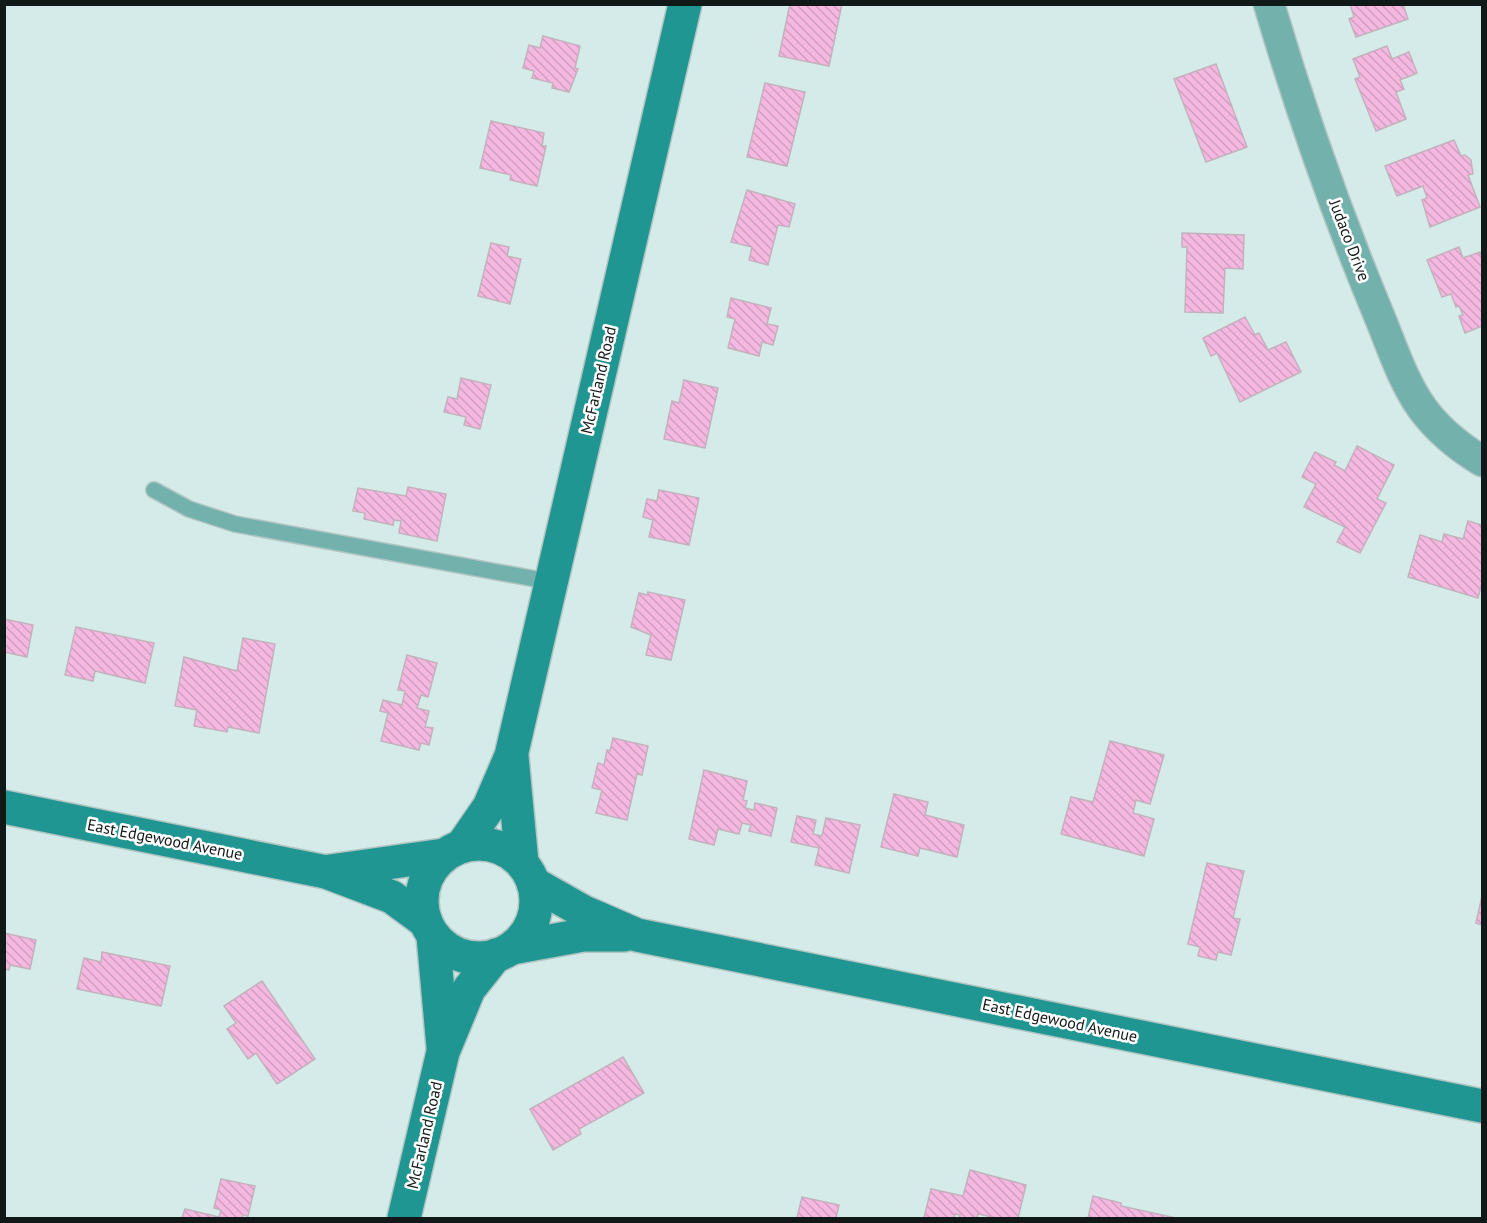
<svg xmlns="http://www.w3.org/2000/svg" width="1487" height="1223" viewBox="0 0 1487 1223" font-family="'PT Sans',sans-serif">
<defs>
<pattern id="building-back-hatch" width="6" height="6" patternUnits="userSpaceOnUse" patternTransform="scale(1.5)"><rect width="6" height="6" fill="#f5b9e1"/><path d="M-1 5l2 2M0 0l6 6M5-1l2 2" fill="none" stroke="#d19ec0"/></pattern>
</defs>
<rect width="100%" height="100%" fill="#d4ebe9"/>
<!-- building -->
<g fill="url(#building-back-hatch)" stroke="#c3b2bd" stroke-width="1.5">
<polygon points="790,4 842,4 829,66 779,56"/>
<polygon points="1350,4 1403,4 1408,19 1356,37 1349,19 1354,17"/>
<polygon points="543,36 580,46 575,68 578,69 569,92 552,88 553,83 532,78 534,71 523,68 529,45 540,48"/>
<polygon points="1387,46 1392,59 1409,52 1417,73 1400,80 1404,89 1396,92 1406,119 1376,131 1355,79 1360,77 1353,59"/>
<polygon points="1216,64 1247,147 1206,162 1174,79"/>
<polygon points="765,83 805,92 787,166 747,157"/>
<polygon points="491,121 544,133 542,146 546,146 537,186 510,180 511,175 480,168"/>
<polygon points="1454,140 1461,156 1465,155 1471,160 1473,174 1468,175 1480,207 1430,227 1422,200 1427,198 1423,186 1397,196 1385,166"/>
<polygon points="747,190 795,204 789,227 778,225 768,265 749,260 752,247 731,242"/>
<polygon points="1182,233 1244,235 1243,269 1225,268 1223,313 1185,312 1187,247 1182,247"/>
<polygon points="491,243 509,247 507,256 521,259 510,304 478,296"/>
<polygon points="1459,247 1463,258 1480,252 1482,258 1482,326 1465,333 1459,316 1463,315 1459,306 1456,307 1451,294 1442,297 1427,260"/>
<polygon points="731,298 771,308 767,324 778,326 773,345 762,342 759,356 728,348 735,319 727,317"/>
<polygon points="1245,317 1255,335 1259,333 1268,350 1286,342 1301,372 1240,402 1217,353 1211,356 1203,338"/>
<polygon points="461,378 491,385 480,429 464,425 466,417 444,412 448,397 457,399"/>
<polygon points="684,380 718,388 705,448 664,439 672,401 679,403"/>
<polygon points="1357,446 1394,465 1377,499 1386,503 1360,553 1337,542 1345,527 1304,507 1316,484 1302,477 1315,452 1336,462 1334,465 1345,471"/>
<polygon points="408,487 446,494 437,541 399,533 401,521 394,520 393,525 364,519 365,513 353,511 358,488 406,496"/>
<polygon points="659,490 699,498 689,545 649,537 653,520 643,517 647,499 657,501"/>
<polygon points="1468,521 1482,525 1482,583 1478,598 1408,577 1420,535 1442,542 1444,534 1463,539"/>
<polygon points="648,592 685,600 671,660 646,655 651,635 631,627 639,593 647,595"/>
<polygon points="4,619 33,625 27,657 4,652"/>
<polygon points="76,627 154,643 145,683 95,671 93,681 65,675"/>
<polygon points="243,638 275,644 259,733 228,727 227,732 194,726 197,710 175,706 184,657 237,671"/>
<polygon points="407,655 437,663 428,697 421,695 417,708 429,711 425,727 433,728 429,745 421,743 419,750 381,741 388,713 380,711 383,700 402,705 405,691 398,690"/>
<polygon points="613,738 648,746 642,775 637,774 627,820 596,813 602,790 592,788 598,763 604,765 607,750 610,751"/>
<polygon points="1110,741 1164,755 1150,804 1136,800 1133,813 1154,819 1144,856 1061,834 1071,797 1093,802"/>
<polygon points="704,770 747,781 743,800 747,801 745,808 754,810 755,803 777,808 771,836 749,831 751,825 742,823 739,834 718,829 714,845 689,839"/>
<polygon points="894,794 928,802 925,815 964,825 957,857 920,848 918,856 881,847"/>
<polygon points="797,816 816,820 813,834 822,836 826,818 860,825 849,873 815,865 819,848 791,842"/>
<polygon points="1207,863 1244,871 1233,918 1240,919 1231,955 1218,952 1216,960 1198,956 1200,947 1188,944"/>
<polygon points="1482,896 1482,925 1476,923"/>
<polygon points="4,933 36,940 30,969 10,965 9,970 4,969"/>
<polygon points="102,952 170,966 161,1006 77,989 84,958 101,962"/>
<polygon points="262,981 315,1059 277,1084 256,1053 248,1059 227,1029 236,1023 224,1006"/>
<polygon points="623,1057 644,1093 579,1129 581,1134 553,1150 530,1109"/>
<polygon points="970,1170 1026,1185 1018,1218 997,1218 978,1214 977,1218 959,1218 960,1215 955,1214 954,1218 924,1218 931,1189 963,1196"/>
<polygon points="221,1179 255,1186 248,1216 243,1215 242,1218 182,1218 185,1209 219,1217 221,1210 214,1208"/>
<polygon points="1093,1196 1121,1203 1121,1206 1176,1218 1088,1218"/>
<polygon points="802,1197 839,1205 836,1218 797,1218"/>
</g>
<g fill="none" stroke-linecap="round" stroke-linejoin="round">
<defs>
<polyline id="lane" points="154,490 189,509 235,524 552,582"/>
<path id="street" d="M1269 4C1300 109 1336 212 1378 313 1391 344 1402 380 1422 408 1438 430 1459 447 1482 461"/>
<g id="secondary">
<polyline points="512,757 522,863"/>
<polyline points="4,807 326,872 392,897 426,922"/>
<circle cx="479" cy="901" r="57"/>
<polyline points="462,846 489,807 511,756 685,4"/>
<polyline points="330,871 444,855"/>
<polyline points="533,883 584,912 637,935 1482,1106"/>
<polyline points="433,936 443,1047"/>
<polyline points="512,948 583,935 624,935"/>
<polyline points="404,1218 443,1052 469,989 496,955"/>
</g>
</defs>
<!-- lane casing -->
<use href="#lane" stroke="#b1c5c3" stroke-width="18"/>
<!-- street casing -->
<use href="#street" stroke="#b1c5c3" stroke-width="33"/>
<!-- secondary casing -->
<use href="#secondary" stroke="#b1c5c3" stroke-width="36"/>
<!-- lane -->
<use href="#lane" stroke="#72b1ac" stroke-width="15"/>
<!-- street -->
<use href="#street" stroke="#72b1ac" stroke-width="30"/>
<!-- secondary -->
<use href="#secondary" stroke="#1f9691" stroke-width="33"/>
</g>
<g text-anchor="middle" stroke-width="5" stroke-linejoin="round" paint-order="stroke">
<!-- street labels -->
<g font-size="16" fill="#101918" stroke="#fff">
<text transform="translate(1350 240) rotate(69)" y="6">Judaco Drive</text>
<text transform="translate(598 380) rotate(-77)" y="6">McFarland Road</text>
<text transform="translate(165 839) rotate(11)" y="6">East Edgewood Avenue</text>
<text transform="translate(1060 1020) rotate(12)" y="6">East Edgewood Avenue</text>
<text transform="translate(424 1135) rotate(-77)" y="6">McFarland Road</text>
</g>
</g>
<!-- border -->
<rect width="1487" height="1223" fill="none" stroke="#101918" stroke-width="12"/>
</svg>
